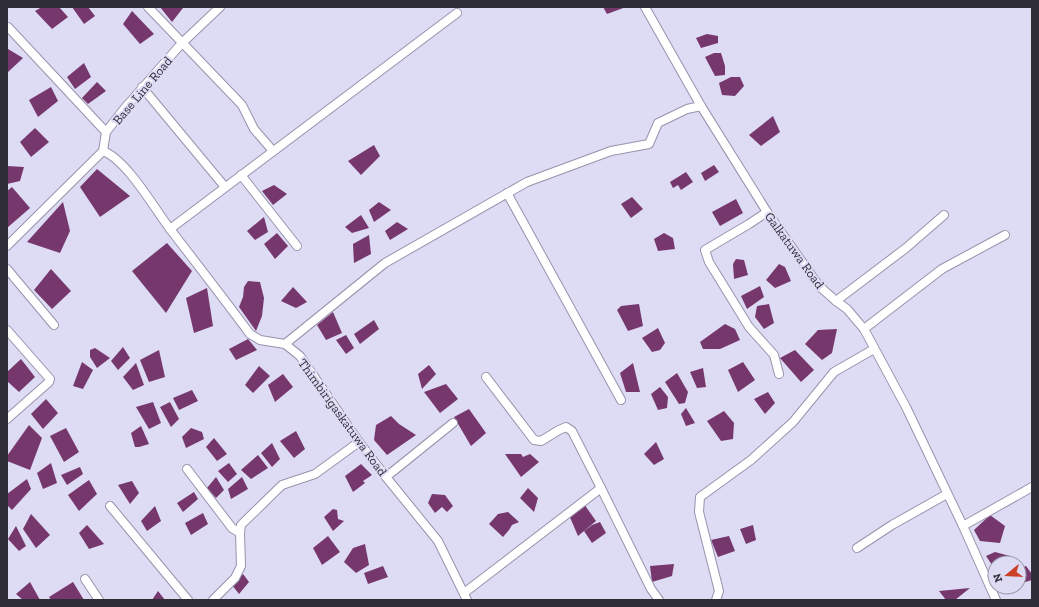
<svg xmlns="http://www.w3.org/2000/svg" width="1039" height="607" viewBox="0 0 1039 607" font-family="'Zilla Slab',serif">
<rect width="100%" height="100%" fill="#dedbf5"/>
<!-- building -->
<g fill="#76376d">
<polygon points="42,7 59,7 68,17 52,29 35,11"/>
<polygon points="72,7 88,7 95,16 84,24"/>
<polygon points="160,7 182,7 183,8 172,22"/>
<polygon points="603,7 626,7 607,14"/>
<polygon points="132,11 154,34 140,44 123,24"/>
<polygon points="707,34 718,36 718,43 701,48 696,38"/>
<polygon points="8,49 23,58 7,73 7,50"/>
<polygon points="714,53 721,53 725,66 725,75 715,76 705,57"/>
<polygon points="84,63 91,77 75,89 67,77"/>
<polygon points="731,77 740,77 744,86 735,96 722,95 719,83"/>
<polygon points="97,82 106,91 88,104 82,98"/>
<polygon points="51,87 58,101 38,117 29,100"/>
<polygon points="773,116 780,132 761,146 749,135"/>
<polygon points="35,128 49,142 31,157 20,142"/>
<polygon points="374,145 380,156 361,175 348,161"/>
<polygon points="714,165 719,172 705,181 701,173"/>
<polygon points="7,166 24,167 20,181 7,184"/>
<polygon points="97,169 130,196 100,217 80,187"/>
<polygon points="686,172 693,182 681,190 678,185 673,188 670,182"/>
<polygon points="274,185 287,194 273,205 262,191"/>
<polygon points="12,187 30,208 7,228 7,191"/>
<polygon points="632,197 643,209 631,218 621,204"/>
<polygon points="736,199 743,213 720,226 712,212"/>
<polygon points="63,202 70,231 60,253 27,242"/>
<polygon points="379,202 391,210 374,222 369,210"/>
<polygon points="361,215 369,228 352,233 345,227"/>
<polygon points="264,217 268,232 255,240 247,231"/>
<polygon points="397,222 408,229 390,240 385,231"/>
<polygon points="277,233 288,246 275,259 264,244"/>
<polygon points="664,233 673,238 675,249 658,251 654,239"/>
<polygon points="369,235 371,254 354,263 353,244"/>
<polygon points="167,243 192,271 166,313 132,271"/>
<polygon points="736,259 744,260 748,275 734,279 733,264"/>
<polygon points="779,264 785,267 791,281 775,288 766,280"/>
<polygon points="51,269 71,291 52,309 34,290"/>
<polygon points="248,281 260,282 264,298 262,316 256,331 239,307 243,297 244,287"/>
<polygon points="760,286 764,297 747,309 741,296"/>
<polygon points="293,287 307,302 296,308 281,301"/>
<polygon points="207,288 213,326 194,333 186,298"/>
<polygon points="639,304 643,326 628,331 617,310 621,306"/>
<polygon points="769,304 774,323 764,329 755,317 757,306"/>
<polygon points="333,312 342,333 326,340 317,325"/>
<polygon points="374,320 379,329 360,344 354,334"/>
<polygon points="725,324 735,329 740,340 720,349 703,349 700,342"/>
<polygon points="658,328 665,343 660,350 652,352 642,338"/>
<polygon points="837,329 832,353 822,360 805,344 818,330"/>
<polygon points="346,335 354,348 346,354 336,340"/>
<polygon points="248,339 257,350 236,360 229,349"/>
<polygon points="123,347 130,358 118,370 111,361"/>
<polygon points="95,348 110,358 97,368 90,357 90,350"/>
<polygon points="159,350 165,377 149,382 140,360"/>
<polygon points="795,350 814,370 801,382 780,358"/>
<polygon points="21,359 35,377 19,392 7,381 7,372"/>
<polygon points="82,362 93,370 83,389 73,386"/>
<polygon points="743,362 755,380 738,392 728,370"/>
<polygon points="136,363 144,385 133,390 123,377"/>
<polygon points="633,363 640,392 626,392 620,373"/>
<polygon points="429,365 436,374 422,389 418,374"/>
<polygon points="259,366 270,376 253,393 245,385"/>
<polygon points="703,368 706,387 697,388 690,372"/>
<polygon points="677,373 688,392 685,403 679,404 665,382"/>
<polygon points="283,374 293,387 275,402 268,385"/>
<polygon points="446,384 458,399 440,413 424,392"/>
<polygon points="660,387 668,397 667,408 658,410 651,394"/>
<polygon points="192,390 198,401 179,410 173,398"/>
<polygon points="768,392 775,403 765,414 754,399"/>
<polygon points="46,399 58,413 43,429 31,414"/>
<polygon points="153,402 161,423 149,429 136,407"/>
<polygon points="170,402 179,419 171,427 160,407"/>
<polygon points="686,408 695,423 686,426 681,414"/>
<polygon points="469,409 486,433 471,446 454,417"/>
<polygon points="724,411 734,423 733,439 721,441 707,421"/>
<polygon points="391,416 399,424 416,435 387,455 374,440 376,425"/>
<polygon points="29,425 42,438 30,470 7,461 7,456"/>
<polygon points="141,426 149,444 139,447 135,447 131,433"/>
<polygon points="66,428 79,452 64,462 50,436"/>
<polygon points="191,428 202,432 204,439 186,448 182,437"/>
<polygon points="296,431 305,449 294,458 280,441"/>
<polygon points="214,438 227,454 217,461 206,447"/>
<polygon points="656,442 664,459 654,465 644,454"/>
<polygon points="272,443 280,459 272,467 261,453"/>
<polygon points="505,454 521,454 523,457 530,454 539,462 521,477"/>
<polygon points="258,455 268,468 251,479 241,470"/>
<polygon points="51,463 57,483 43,489 37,473"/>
<polygon points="229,463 237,474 228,482 218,471"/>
<polygon points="361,464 372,475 363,481 365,483 353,492 345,476"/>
<polygon points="80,467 83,474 67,485 61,475"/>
<polygon points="216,477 224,490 216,498 207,488"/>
<polygon points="242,477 248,489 231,499 228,489"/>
<polygon points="27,479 31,489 12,510 7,505 7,494"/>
<polygon points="89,480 97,494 79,511 68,495"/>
<polygon points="132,481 139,493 130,504 118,485"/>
<polygon points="528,488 538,498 534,512 520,498"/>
<polygon points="194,492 198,499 183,512 177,503"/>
<polygon points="432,494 445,495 453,506 447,512 442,507 435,513 428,503"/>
<polygon points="584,504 596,521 578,536 569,515"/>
<polygon points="155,506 161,521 147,531 141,521"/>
<polygon points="333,509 337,510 338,519 344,521 333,531 324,517"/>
<polygon points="508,512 519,522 512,525 509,530 503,537 489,524 498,514"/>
<polygon points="203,513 208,524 191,535 185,523"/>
<polygon points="31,514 50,535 36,548 23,529"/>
<polygon points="990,515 1005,526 1000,543 980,541 974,530"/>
<polygon points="600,522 606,533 592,543 584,531 592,525"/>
<polygon points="87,525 104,544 89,549 79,533"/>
<polygon points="753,525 756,540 746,544 740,529"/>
<polygon points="16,526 26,546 19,551 8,539"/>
<polygon points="328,536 340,552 322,565 313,548"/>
<polygon points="729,536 735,551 718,557 711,540"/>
<polygon points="365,544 369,565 356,573 344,562 353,548"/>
<polygon points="995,552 1010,556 992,565 986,556"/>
<polygon points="674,564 672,576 652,582 650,566"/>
<polygon points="383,566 388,577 368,584 364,573"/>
<polygon points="1026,566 1032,574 1032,580 1019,584 1019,568"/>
<polygon points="243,574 249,582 239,594 232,585"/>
<polygon points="30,582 40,600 23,600 16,594"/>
<polygon points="73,582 84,600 51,600 49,597"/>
<polygon points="970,588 955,600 946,600 939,591"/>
<polygon points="158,591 165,600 152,600"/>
</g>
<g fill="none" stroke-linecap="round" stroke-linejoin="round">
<defs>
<g id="street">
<polyline points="148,7 242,105 254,129 273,151"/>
<polyline points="645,7 701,106 767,212 819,286 836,301 847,309 864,329 906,407 963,526 996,600"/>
<polyline points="8,27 106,132"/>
<polyline points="142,87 225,187"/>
<path d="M103 151C127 160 154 208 170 229 197 264 224 299 250 334L260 340 285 344 300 356 359 442 386 477 438 541 467 600"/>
<polyline points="241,175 297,246"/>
<polyline points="507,193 621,400"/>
<polyline points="767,212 749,224 705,250 709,262 749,327 774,355 779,374"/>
<polyline points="170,229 457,13"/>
<polyline points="7,246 103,151 106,132 124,109 182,43 220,7"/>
<polyline points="7,269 54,325"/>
<polyline points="836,301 906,248 944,215"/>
<polyline points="864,329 942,269 1005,235"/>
<polyline points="7,330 50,379 49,382 7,419"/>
<polyline points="285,344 385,263 527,182 611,151 649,144 658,123 687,109 701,106"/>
<polyline points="486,377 534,440 541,441 559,430 566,427 572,431 601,488"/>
<polyline points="187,469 232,528 240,533"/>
<polyline points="386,477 453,423"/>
<polyline points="110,506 188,600"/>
<polyline points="963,526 1032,487"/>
<polyline points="857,548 892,525 947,494"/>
<polyline points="85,579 99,600"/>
<polyline points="464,593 601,488 651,589 659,600"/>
<polyline points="213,600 235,578 241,566 240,533 241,525 282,485 315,474 359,442"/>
<polyline points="716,600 719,591 699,512 700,497 751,460 793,422 834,372 874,349"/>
</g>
</defs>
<!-- street casing -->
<use href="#street" stroke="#9793ab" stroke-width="10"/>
<!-- street -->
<use href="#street" stroke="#fff" stroke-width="8"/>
</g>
<g text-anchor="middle" stroke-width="4" stroke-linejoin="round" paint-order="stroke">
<!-- street labels -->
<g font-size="13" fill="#2f2e38" stroke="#dedbf5">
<text transform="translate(142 90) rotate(-50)" y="5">Base Line Road</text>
<text transform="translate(795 250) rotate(54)" y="5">Galkatuwa Road</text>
<text transform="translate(343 417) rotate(54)" y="5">Thimbirigaskatuwa Road</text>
</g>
</g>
<!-- border -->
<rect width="1039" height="607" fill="none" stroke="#2f2e38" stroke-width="16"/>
<!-- north arrow -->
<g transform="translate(1007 575) rotate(252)"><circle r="19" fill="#dedbf5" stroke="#9896a9"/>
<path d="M0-3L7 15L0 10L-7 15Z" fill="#cb4027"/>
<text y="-6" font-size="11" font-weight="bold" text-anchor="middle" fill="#2f2e38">N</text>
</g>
</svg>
